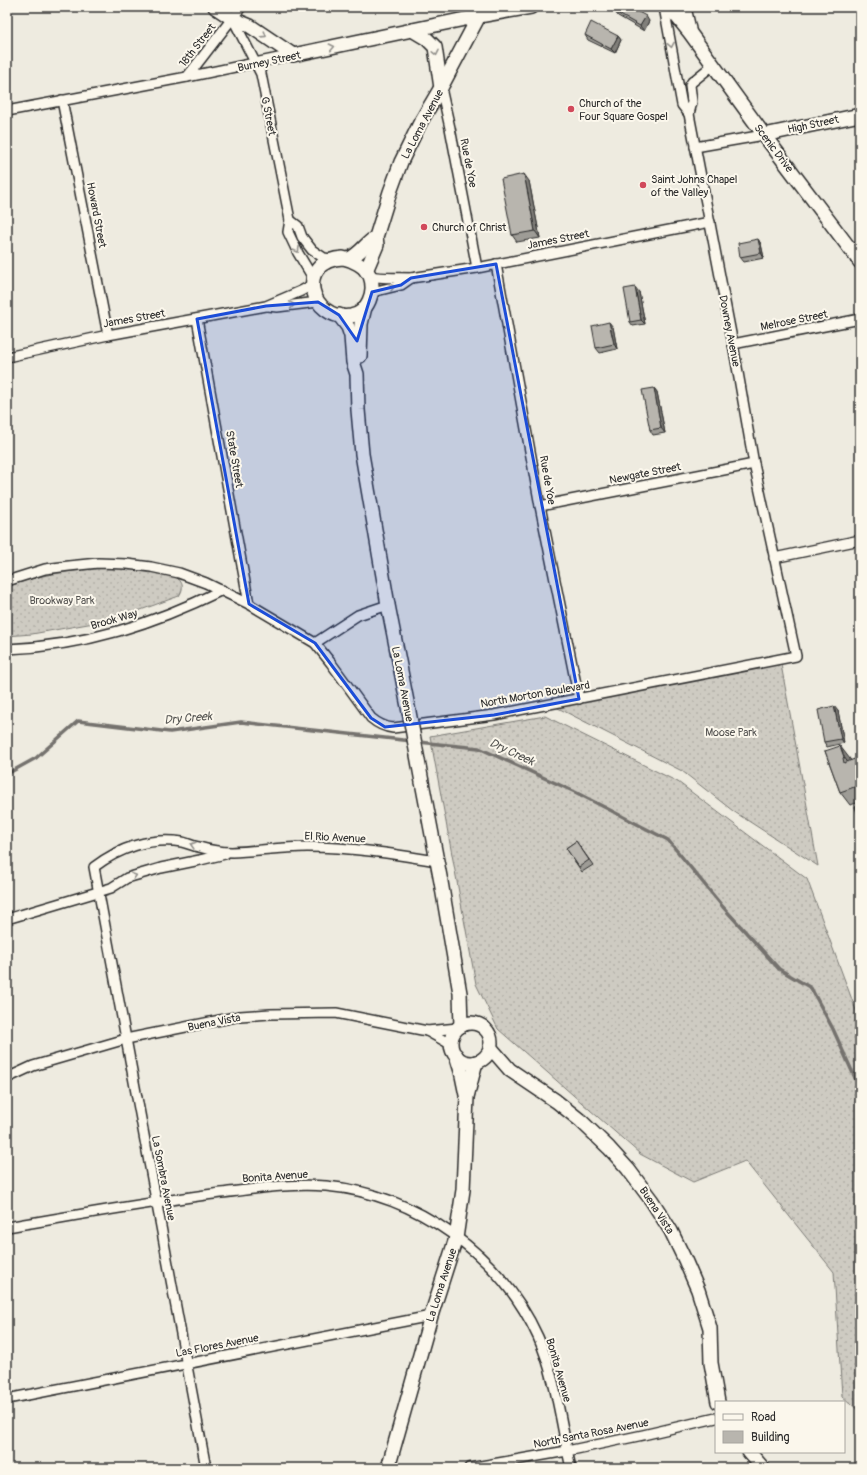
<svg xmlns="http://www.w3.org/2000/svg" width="867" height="1475" viewBox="0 0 867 1475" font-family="Pangolin,sans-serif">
<defs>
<pattern id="grass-dots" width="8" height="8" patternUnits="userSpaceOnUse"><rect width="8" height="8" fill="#cecbc2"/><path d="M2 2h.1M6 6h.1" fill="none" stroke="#b1aea7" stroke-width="1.8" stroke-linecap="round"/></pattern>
</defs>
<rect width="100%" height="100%" fill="#eeebe0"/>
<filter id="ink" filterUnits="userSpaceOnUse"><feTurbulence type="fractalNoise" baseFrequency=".025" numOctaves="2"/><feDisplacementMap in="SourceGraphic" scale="8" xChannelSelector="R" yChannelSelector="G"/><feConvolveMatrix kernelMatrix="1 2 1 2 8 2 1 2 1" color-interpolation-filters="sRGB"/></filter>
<g filter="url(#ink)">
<!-- grass -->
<g fill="url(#grass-dots)" stroke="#7c7b76">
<path d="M108 568C122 569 199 566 179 596L116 619 32 634 7 636V587C39 574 73 570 108 568Z"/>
<polygon points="780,659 818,866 733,811 682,771 550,704"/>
<polygon points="545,716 678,782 807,879 860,1021 860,1412 842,1396 834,1272 745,1161 693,1182 640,1154 498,1029 476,984 430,736"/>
</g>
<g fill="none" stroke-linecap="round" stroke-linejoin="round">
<!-- stream -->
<g stroke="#74726e" stroke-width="3.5">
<polyline points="418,742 479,748 575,792 668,840 723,907 779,969 811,988 833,1029 856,1080 860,1091"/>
<polyline points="7,774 36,758 78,721 170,732 241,722 412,741"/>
</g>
<defs>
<g id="street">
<polyline points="233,19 261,74 290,220 288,232 298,253 313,278"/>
<polyline points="187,77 241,7"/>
<polyline points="441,88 450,128 477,268"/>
<polyline points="62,100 108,335"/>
<polyline points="7,111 187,77 293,55"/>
<polyline points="689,114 692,102 690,85 692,82 713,65"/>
<polyline points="695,147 764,135"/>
<polyline points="290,220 298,226 302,237 312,250 324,258 331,259"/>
<polyline points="496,264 540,506 579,699"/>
<path d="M370 276C384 279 397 277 411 278L477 268 710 222"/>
<polyline points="372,292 401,285 411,278"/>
<polyline points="268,306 277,307 318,302"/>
<polyline points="197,319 249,604"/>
<polyline points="733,344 860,319"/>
<polyline points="7,357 108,335 266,306 301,291 312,285"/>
<polyline points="540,506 754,464"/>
<polyline points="774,558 860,540"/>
<path d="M7 581 45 569 69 566 98 563 127 564 151 567 179 573 206 583 249 604 315 643 331 663 371 718C378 724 384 727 393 728L494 715 796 656 754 464 733 344 689 114 682 105 664 7"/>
<polyline points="315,643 358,615 388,605"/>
<path d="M7 649C85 646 153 624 222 590"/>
<polyline points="7,919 111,888 127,878 161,868 200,860 225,854"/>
<polyline points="427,1031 452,1045"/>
<polyline points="7,1078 33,1066 126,1039 240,1016 270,1014 336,1013 427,1031 458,1028"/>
<path d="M7 1227C78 1215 149 1202 221 1193 256 1189 291 1183 326 1186 416 1194 501 1255 538 1337 556 1377 561 1425 571 1468"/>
<polyline points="7,1399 431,1316"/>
<path d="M206 1468 94 867C119 848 150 837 182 842 187 843 193 846 199 847 209 850 221 852 232 852 257 851 282 847 307 847 351 847 394 854 437 861"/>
<polyline points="469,1468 567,1451 643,1435 716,1418"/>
</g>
<g id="secondary">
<polyline points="215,7 233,19 250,26 293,55 479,16 531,7"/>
<polyline points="669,7 690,33 764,135 860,262"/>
<polyline points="682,7 685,12 689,29"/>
<polyline points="412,30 427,39 435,47 441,88"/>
<polyline points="764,135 860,115"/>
<path d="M343 258C353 260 365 266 370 276 376 291 368 313 351 316 311 322 293 261 343 258Z"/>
<path d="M349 259C361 253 365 244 376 237"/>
<polyline points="366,271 377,245 376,237 390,192 401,162 420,123 443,84 479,16 483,12"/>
<polyline points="339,315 348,327 351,336 353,362 357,374 358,410 362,454 388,605 409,712"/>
<polyline points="360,356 361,324 365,307"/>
<polyline points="422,782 441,882 460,993 461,1026"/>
<circle cx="471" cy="1043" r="20"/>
<polyline points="490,1047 510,1070 556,1101 581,1121 609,1148 628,1169 652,1201 671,1231 685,1260 698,1290 710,1328 711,1363 718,1402"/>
<polyline points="456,1055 461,1071 466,1095"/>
<polyline points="749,1452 763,1468"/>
<polyline points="388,1468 431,1316 456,1238 463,1190 467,1097 476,1062"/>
</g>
</defs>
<!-- street casing -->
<use href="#street" stroke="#2b2b2b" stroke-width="12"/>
<!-- secondary casing -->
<use href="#secondary" stroke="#2b2b2b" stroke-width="16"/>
<!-- street -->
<use href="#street" stroke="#fbf7ec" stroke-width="9"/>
<!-- secondary -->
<use href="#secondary" stroke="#fbf7ec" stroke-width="13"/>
<defs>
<polyline id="secondary-bridge" points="409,712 422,782"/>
</defs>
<!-- secondary-bridge casing -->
<use href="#secondary-bridge" stroke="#2b2b2b" stroke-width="16" stroke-linecap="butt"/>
<!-- secondary-bridge -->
<use href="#secondary-bridge" stroke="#fbf7ec" stroke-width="13"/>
</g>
<!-- wall -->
<g fill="#9e9c96" stroke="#2b2b2b">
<polygon points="615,12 649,21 644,31 618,16"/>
<polygon points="585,35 618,36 621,40 615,53 588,40"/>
<polygon points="529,181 540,238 517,242 512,235"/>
<polygon points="758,239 761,244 764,258 744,262 740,257"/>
<polygon points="639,292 645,324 633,326 630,322"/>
<polygon points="613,327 617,349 600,353 596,348"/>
<polygon points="654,388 657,392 665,433 653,435 650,430"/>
<polygon points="838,711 844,743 827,747 824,742"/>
<polygon points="825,751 850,759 850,761 860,757 860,802 850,805 840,792"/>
<polygon points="576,841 593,865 582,872 566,848"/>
</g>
<!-- shaded-wall -->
<g fill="#817f7a" stroke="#2b2b2b">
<polygon points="646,16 649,21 644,31 640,26"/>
<polygon points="618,36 621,40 615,53 611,49"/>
<polygon points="524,174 529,181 540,238 535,231"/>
<polygon points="758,239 761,244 764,258 761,253"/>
<polygon points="635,287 639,292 645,324 641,320"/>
<polygon points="609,322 613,327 617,349 614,344"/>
<polygon points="654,388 657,392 665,433 661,428"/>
<polygon points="834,706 838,711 844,743 841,739"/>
<polygon points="840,746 850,759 854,771 844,757"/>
</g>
<!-- building -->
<g fill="#b8b5ae" stroke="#2b2b2b">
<polygon points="617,7 629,7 646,16 640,26 615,12"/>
<polygon points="591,22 618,36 611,49 585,35"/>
<polygon points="524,174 535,231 512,235 501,179"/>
<polygon points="758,239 761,253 740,257 738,243"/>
<polygon points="635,287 641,320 630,322 624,289"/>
<polygon points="609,322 614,344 596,348 592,326"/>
<polygon points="654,388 661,428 650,430 642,390"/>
<polygon points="834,706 841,739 824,742 818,710"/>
<polygon points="840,746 844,757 843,758 844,763 860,757 860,785 840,792 825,751"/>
<polygon points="860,806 860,821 855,807"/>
<polygon points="576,841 589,860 579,867 566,848"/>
</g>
<!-- one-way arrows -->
<defs><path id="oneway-chevron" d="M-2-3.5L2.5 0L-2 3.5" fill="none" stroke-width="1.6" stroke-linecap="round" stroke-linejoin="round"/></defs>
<g stroke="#93918c">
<use href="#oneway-chevron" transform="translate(264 35) rotate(33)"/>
<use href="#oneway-chevron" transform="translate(671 45) rotate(79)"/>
<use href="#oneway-chevron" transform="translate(332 47) rotate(-12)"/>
<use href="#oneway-chevron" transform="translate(436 53) rotate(78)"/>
<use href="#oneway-chevron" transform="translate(297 250) rotate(60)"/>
<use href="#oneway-chevron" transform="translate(392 287) rotate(-15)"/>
<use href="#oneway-chevron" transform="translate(292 305) rotate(-8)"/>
<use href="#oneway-chevron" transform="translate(193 845) rotate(-163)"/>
<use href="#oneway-chevron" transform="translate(134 876) rotate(-17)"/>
</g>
</g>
<!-- marked area -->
<path fill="#1d4ed8" fill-opacity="0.2" stroke="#1d4ed8" stroke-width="3" stroke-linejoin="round" d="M496 264 579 699 494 715 385 727 371 718 315 643 249 604 197 319 266 306 318 302 339 315 357 341 372 292 401 285 411 278Z"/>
<!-- markers -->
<g fill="#d1495b" stroke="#fbf7ec" stroke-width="1.5">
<circle cx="571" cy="109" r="4"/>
<circle cx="643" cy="185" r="4"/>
<circle cx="424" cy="227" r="4"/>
</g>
<g text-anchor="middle" stroke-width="4" stroke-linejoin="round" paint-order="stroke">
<!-- street labels -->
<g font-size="11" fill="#2b2b2b" stroke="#fbf7ec">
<text transform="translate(197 45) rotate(-52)" y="4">18th Street</text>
<text transform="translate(269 61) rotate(-12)" y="4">Burney Street</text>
<text transform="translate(269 116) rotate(79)" y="4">G Street</text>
<text transform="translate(422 124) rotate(-62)" y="4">La Loma Avenue</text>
<text transform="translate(813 124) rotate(-12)" y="4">High Street</text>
<text transform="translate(774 148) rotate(53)" y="4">Scenic Drive</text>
<text transform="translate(469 163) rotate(79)" y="4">Rue de Yoe</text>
<text transform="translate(97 215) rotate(79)" y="4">Howard Street</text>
<text transform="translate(558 239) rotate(-11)" y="4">James Street</text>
<text transform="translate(134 318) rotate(-10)" y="4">James Street</text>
<text transform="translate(794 320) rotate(-11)" y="4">Melrose Street</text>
<text transform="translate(730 331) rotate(79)" y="4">Downey Avenue</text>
<text transform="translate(235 459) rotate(80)" y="4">State Street</text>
<text transform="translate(645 473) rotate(-11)" y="4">Newgate Street</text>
<text transform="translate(548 480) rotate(80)" y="4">Rue de Yoe</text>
<text transform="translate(114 619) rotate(-16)" y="4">Brook Way</text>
<text transform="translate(403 684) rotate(79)" y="4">La Loma Avenue</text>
<text transform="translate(535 694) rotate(-10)" y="4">North Morton Boulevard</text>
<text transform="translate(335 837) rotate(3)" y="4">El Rio Avenue</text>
<text transform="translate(214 1022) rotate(-11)" y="4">Buena Vista</text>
<text transform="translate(275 1176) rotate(-4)" y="4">Bonita Avenue</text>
<text transform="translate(164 1178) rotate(79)" y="4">La Sombra Avenue</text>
<text transform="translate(657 1210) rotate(57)" y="4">Buena Vista</text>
<text transform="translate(441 1285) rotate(-72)" y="4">La Loma Avenue</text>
<text transform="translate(217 1345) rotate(-11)" y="4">Las Flores Avenue</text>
<text transform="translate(559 1370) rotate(74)" y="4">Bonita Avenue</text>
<text transform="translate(591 1433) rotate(-11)" y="4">North Santa Rosa Avenue</text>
</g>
<!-- poi labels -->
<g font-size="11" fill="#2b2b2b" stroke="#fbf7ec" text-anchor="start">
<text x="579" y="107">Church of the<tspan x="579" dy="13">Four Square Gospel</tspan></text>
<text x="651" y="183">Saint Johns Chapel<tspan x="651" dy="13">of the Valley</tspan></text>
<text x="432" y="231">Church of Christ</text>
</g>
<!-- park labels -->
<g font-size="11" fill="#545351" stroke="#fbf7ec">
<text x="62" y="604">Brookway Park</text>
<text x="731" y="736">Moose Park</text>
</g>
<!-- water labels -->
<g font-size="12" font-style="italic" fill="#555552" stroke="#fbf7ec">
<text transform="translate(188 718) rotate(-5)" y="4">Dry Creek</text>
<text transform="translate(512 752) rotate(25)" y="4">Dry Creek</text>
</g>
</g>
<!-- margin -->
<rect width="867" height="1475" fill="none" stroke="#fbf7ec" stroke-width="24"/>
<rect x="12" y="12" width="843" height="1451" fill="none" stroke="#2b2b2b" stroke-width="1.5" filter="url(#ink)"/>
<!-- legend -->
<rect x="715" y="1401" width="130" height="52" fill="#fbf7ec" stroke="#a8a59f"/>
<rect x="723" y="1414" width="20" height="6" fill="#fbf7ec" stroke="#a8a59f"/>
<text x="751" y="1421" font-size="12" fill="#2b2b2b">Road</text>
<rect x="723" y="1431" width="20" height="12" fill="#b8b5ae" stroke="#a8a59f"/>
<text x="751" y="1441" font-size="12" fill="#2b2b2b">Building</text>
</svg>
